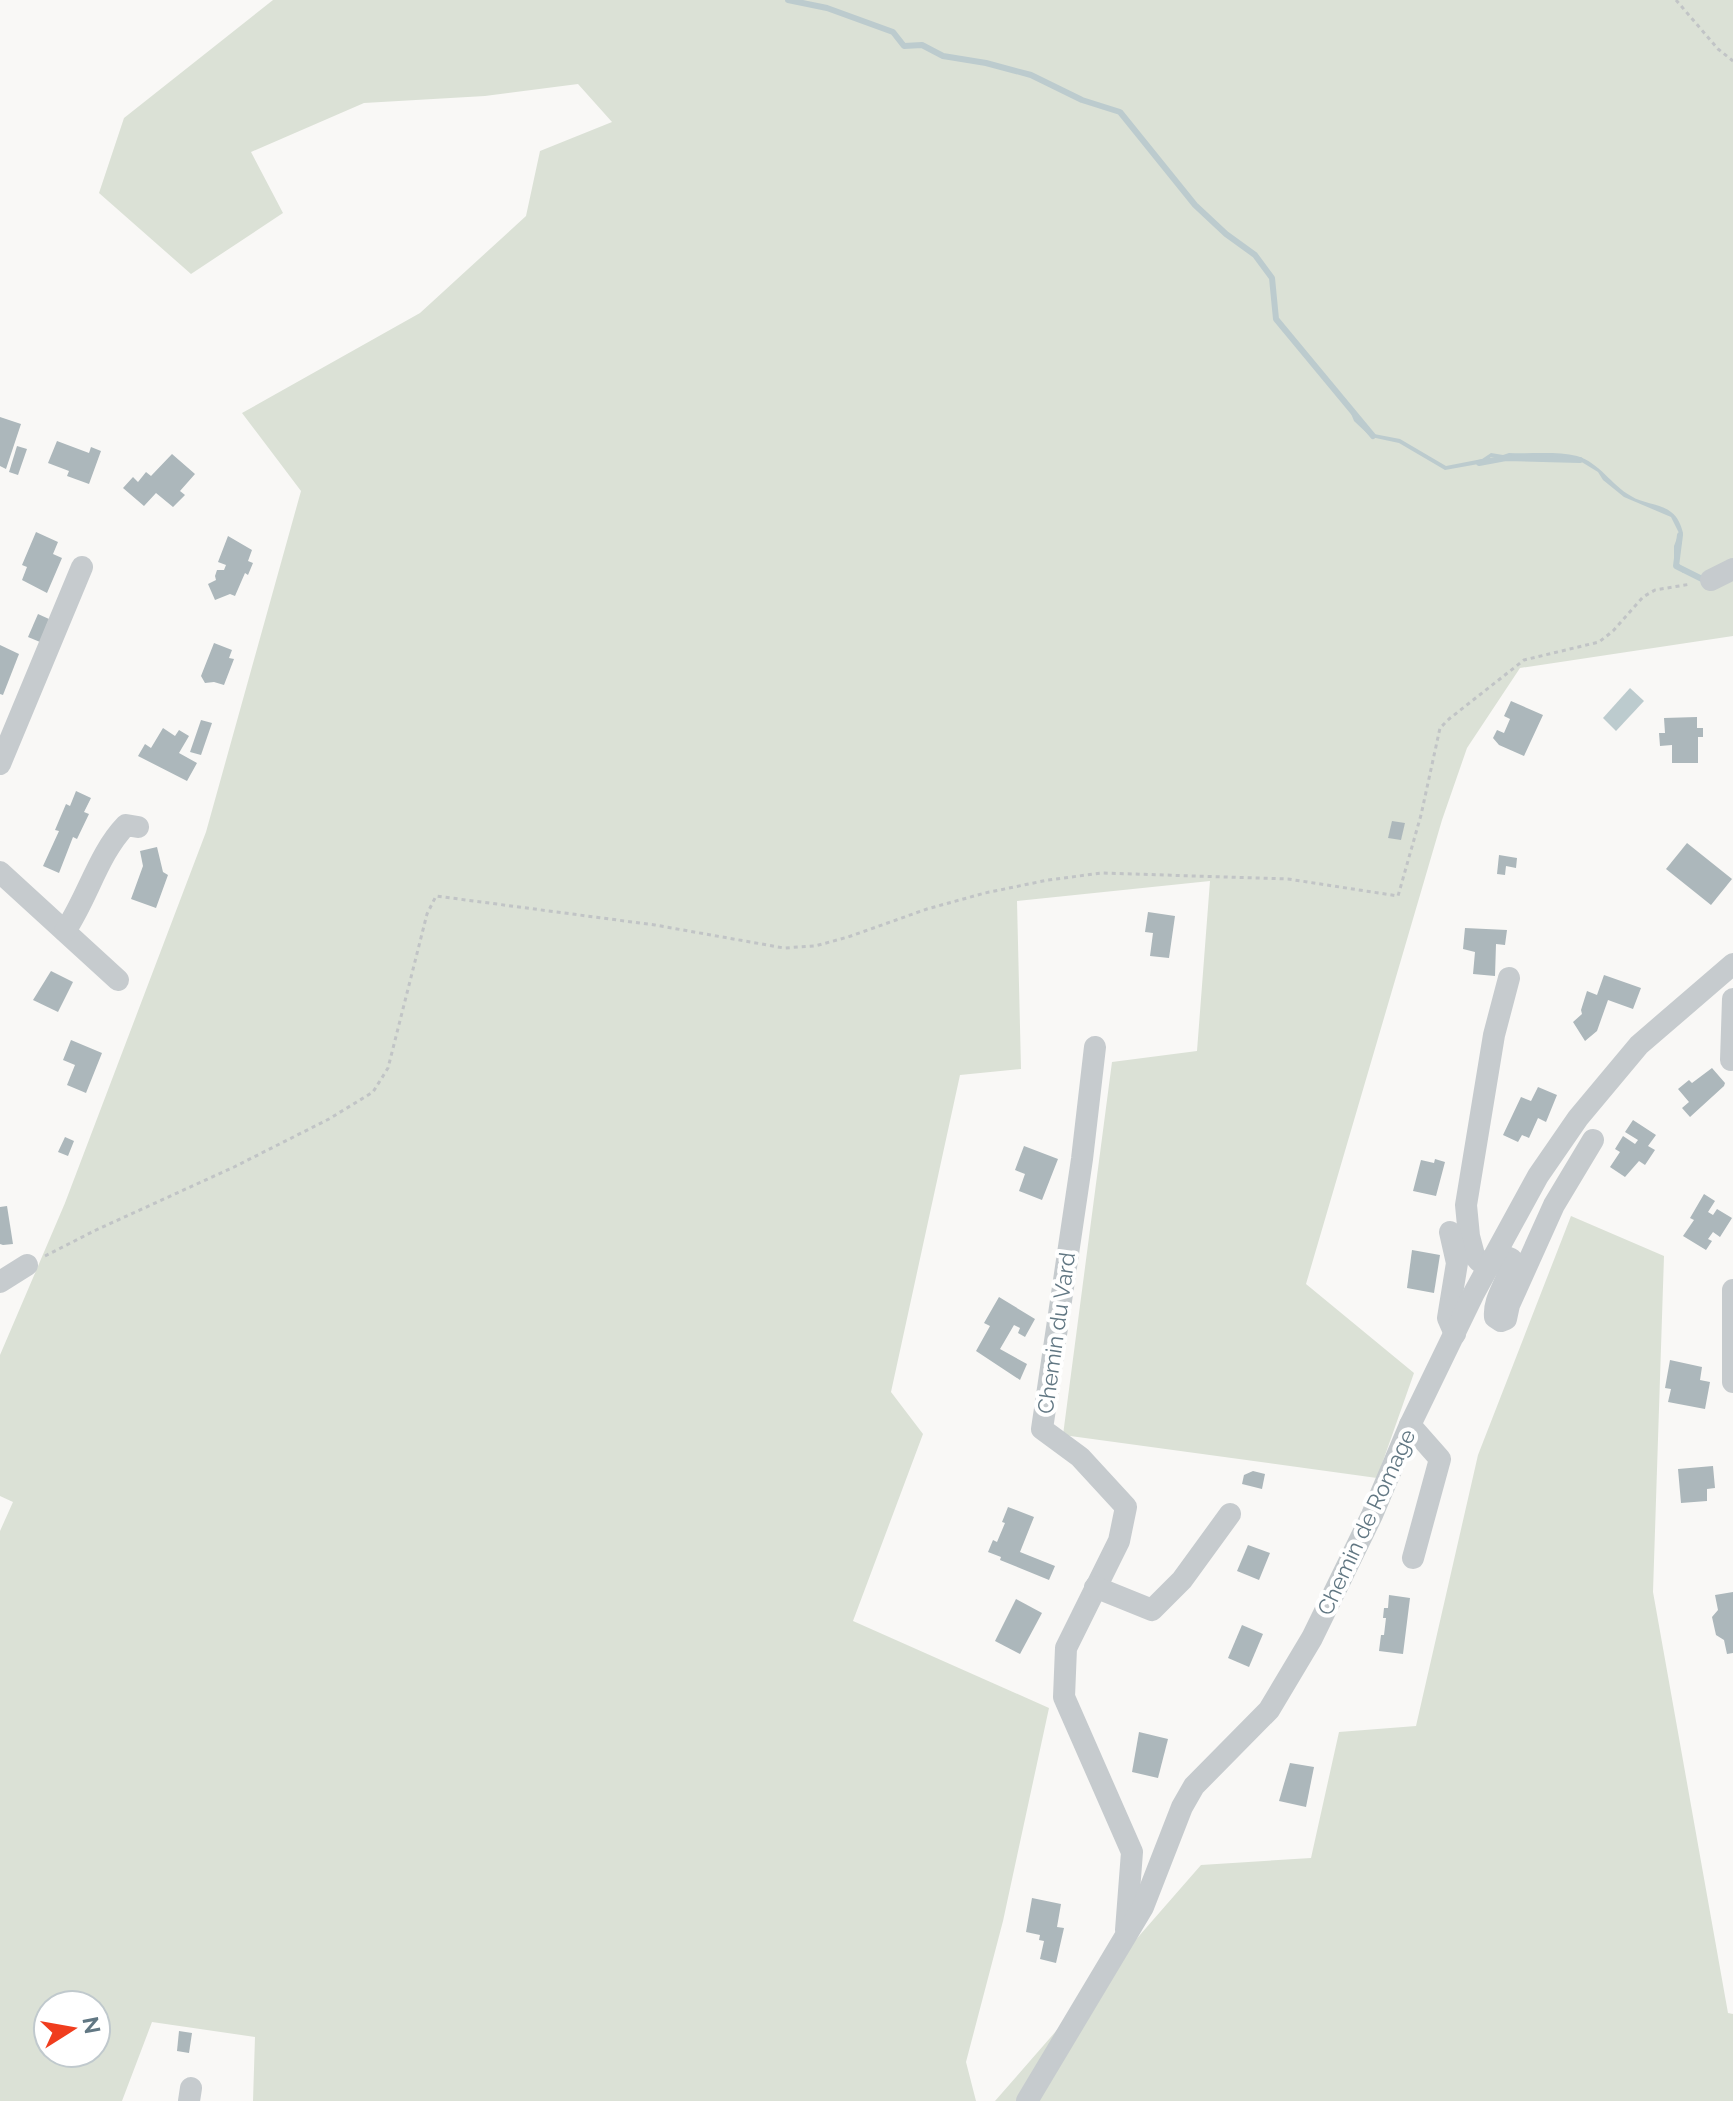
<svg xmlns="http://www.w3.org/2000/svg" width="1733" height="2101" viewBox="0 0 1733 2101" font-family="Raleway,sans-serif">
<rect width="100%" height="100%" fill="#f9f8f6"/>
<!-- green -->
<g fill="#dbe1d6" fill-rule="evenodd">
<path d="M273 0H1733V636L1520 668 1467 748 1442 820 1306 1284 1414 1373 1377 1478 1063 1435 1112 1062 1197 1051 1210 881 1017 901 1021 1069 960 1075 891 1392 923 1434 853 1621 1049 1708 1003 1921 966 2062 976 2101H253L255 2037 152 2022 122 2101H0V1531L13 1502 0 1496V1355L65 1203 206 832 301 491 242 413 420 313 526 216 540 151 612 122 578 84 485 96 364 103 251 152 283 213 191 274 99 193 124 118ZM48 2005H96V2053H48Z"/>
<polygon points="1571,1216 1664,1256 1653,1592 1728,2013 1733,2014 1733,2101 995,2101 1201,1865 1311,1858 1339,1732 1416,1726 1478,1455"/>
</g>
<!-- water -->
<g fill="#bccbce">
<path d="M1352 409 1356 417 1374 434 1400 439 1446 466 1482 459 1491 453 1503 455 1509 453C1531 454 1557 451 1577 456 1600 463 1611 485 1631 496 1643 504 1660 503 1671 512 1678 517 1681 525 1683 533L1678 547V563L1686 570 1683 573 1674 565V546L1679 533 1671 517 1624 497 1603 480 1598 472 1580 461 1565 458 1510 457 1502 459 1491 457 1484 463 1445 470 1399 443 1371 437 1354 421 1350 411Z"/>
<polygon points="1630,688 1644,701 1616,731 1603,718"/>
</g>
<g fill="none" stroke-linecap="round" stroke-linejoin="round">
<!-- stream -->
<g stroke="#bccbce" stroke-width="6">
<polyline points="788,0 827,8 893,32 904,46 922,45 943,56 986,63 1031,75 1082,100 1120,112 1195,205 1226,234 1255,255 1272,278 1276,319 1373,436"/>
<polyline points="1479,463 1506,458 1580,460"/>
<polyline points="1680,535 1676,566 1702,579"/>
</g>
</g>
<!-- building -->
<g fill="#acb7bb">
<polygon points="0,417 21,424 6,469 0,466"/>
<polygon points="57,441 89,453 91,447 101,451 89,484 67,476 69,471 48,463"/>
<polygon points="17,446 27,449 18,475 9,472"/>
<polygon points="172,454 195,474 180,491 185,495 173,507 156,493 144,506 123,488 133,477 138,482 146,472 151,476"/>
<polygon points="36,532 58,542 53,554 62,558 47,593 22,580 27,567 22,565"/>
<polygon points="228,536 252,550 248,561 253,563 248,575 245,573 235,596 230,594 215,600 208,584 216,580 215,576 217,570 224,570 226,565 218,562"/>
<polygon points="38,614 49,619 40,642 28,637"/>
<polygon points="214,643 232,650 229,658 234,659 224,685 214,682 205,683 201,676"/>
<polygon points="0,645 19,654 3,695 0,694"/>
<polygon points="1511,701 1543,715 1524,756 1499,745 1493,738 1497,730 1504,733 1510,719 1504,716"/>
<polygon points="1697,717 1697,728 1703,728 1703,737 1698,737 1698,763 1672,763 1672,745 1660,746 1659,733 1665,733 1664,718"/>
<polygon points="201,720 212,723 201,755 190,752"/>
<polygon points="163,728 175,736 179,730 189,736 179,753 197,763 187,781 138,756 145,744 151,748"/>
<polygon points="76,791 91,798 84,812 89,814 77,839 73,837 59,873 43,866 59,831 55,830 66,804 70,806"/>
<polygon points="1392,821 1405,823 1401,840 1388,838"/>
<polygon points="1687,843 1732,879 1711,905 1666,869"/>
<polygon points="157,847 163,872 168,875 156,908 131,899 143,866 140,851"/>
<polygon points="1499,855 1517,858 1516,868 1506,866 1505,875 1497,874"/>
<polygon points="1148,912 1175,916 1169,958 1150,956 1153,933 1145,932"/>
<polygon points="1465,928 1507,930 1505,945 1496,944 1495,976 1473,974 1475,952 1463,949"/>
<polygon points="51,971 73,982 58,1012 33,1000"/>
<polygon points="1604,975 1641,988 1633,1009 1608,1000 1597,1031 1585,1041 1573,1022 1582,1014 1581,1010 1587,991 1597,995"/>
<polygon points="71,1040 102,1053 86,1093 67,1085 75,1065 63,1060"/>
<polygon points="1712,1068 1725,1083 1724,1086 1690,1117 1682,1108 1689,1102 1678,1089 1689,1080 1692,1083"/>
<polygon points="1538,1087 1557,1095 1546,1122 1538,1118 1529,1138 1522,1135 1518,1142 1503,1135 1521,1097 1531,1101"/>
<polygon points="1633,1120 1656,1135 1648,1146 1655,1150 1645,1165 1639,1161 1625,1177 1610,1167 1620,1152 1615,1149 1623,1136 1635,1144 1638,1140 1625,1132"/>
<polygon points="65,1137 74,1141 68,1156 58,1152"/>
<polygon points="1024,1146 1058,1159 1042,1200 1019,1191 1025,1174 1015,1170"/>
<polygon points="1435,1159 1445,1162 1436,1196 1413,1191 1421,1160 1434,1163"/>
<polygon points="1704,1194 1715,1201 1708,1212 1713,1215 1717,1209 1732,1218 1720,1237 1713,1232 1708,1239 1712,1241 1706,1250 1683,1236 1694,1220 1690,1218"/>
<polygon points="7,1206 13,1244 3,1245 0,1244 0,1207"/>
<polygon points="1412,1250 1440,1255 1434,1293 1407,1288"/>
<polygon points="999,1297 1035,1319 1025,1337 1018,1333 1020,1328 1014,1325 1000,1349 1027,1364 1020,1380 976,1351 990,1326 984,1323"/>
<polygon points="1670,1360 1702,1367 1700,1380 1710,1382 1705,1409 1668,1402 1671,1389 1665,1388"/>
<polygon points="1713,1466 1715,1488 1707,1489 1707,1501 1681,1503 1678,1469"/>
<polygon points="1253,1471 1265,1474 1262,1489 1242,1484 1244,1475"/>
<polygon points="1008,1507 1034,1517 1020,1552 1055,1566 1049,1580 1000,1560 1001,1557 988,1552 993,1540 997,1542 1005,1523 1002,1522"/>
<polygon points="1248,1545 1270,1553 1259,1580 1237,1571"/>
<polygon points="1733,1592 1733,1653 1727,1654 1724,1640 1716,1635 1712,1617 1718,1610 1715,1595"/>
<polygon points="1389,1595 1410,1598 1403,1654 1379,1651 1381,1635 1384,1635 1386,1618 1383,1618 1384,1608 1388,1608"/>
<polygon points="1016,1599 1042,1613 1020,1654 995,1641"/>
<polygon points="1242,1625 1263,1634 1249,1667 1228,1658"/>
<polygon points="1139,1732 1168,1739 1158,1778 1132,1772"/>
<polygon points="1290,1763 1314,1767 1306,1807 1279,1801"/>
<polygon points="1032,1898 1061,1904 1057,1927 1064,1928 1056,1963 1040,1959 1044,1941 1039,1940 1040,1935 1026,1932"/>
<polygon points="179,2031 192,2033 189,2053 177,2051"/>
</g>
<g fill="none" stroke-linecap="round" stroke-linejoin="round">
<!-- path -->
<g stroke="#c1c4c6" stroke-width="3" stroke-dasharray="4 4" stroke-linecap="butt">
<polyline points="1676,0 1718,49 1733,61"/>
<polyline points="45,1256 96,1230 234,1167 329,1119 373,1092 388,1068 427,914 436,896 655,925 784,948 815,946 848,937 927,909 985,893 1048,880 1102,873 1288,879 1398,896 1421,815 1440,728 1449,719 1524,660 1599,642 1613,631 1643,597 1655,590 1691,584"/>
</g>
<!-- minor -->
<g stroke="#c6cbce" stroke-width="22">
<polyline points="1711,580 1733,569"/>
<polyline points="0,764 82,567"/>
<polyline points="0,872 118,980"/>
<path d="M65 931C88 897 98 854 126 825L138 827"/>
<path d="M1509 978 1494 1035 1466 1205 1469 1236 1474 1255 1479 1261 1489 1262 1499 1254 1511 1259C1511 1280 1493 1296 1495 1317L1501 1321 1506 1319 1509 1305 1554 1205 1593 1140"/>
<polyline points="1095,1047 1082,1159 1042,1429 1080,1457 1126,1507 1119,1541 1066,1648 1064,1697 1132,1852 1126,1930"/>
<polyline points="1731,1060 1733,999"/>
<polyline points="1450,1232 1457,1263 1448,1318 1455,1334"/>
<polyline points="0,1282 27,1265"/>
<polyline points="1733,1290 1733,1382"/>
<polyline points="1410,1425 1440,1459 1413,1558"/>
<polyline points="1095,1587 1152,1610 1182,1580 1230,1514"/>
<polyline points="189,2101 191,2088"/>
<polyline points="1027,2101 1143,1907 1182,1807 1194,1786 1269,1710 1312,1638 1372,1515 1410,1425 1474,1293 1538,1176 1578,1118 1639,1045 1733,964"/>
</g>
</g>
<g text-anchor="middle" stroke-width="8" stroke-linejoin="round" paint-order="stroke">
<!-- street labels -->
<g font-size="22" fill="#617783" stroke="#fff">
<text transform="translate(1056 1333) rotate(-82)" y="8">Chemin du Vard</text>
<text transform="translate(1366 1522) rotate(-65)" y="8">Chemin de Romage</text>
</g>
</g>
<!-- north arrow -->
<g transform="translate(72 2029) rotate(79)"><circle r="38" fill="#ffffff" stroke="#c0c9cd" stroke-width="2"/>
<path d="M0-6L14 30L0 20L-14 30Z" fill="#f03d1e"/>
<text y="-12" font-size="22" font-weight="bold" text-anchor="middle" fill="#617783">N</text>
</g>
</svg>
